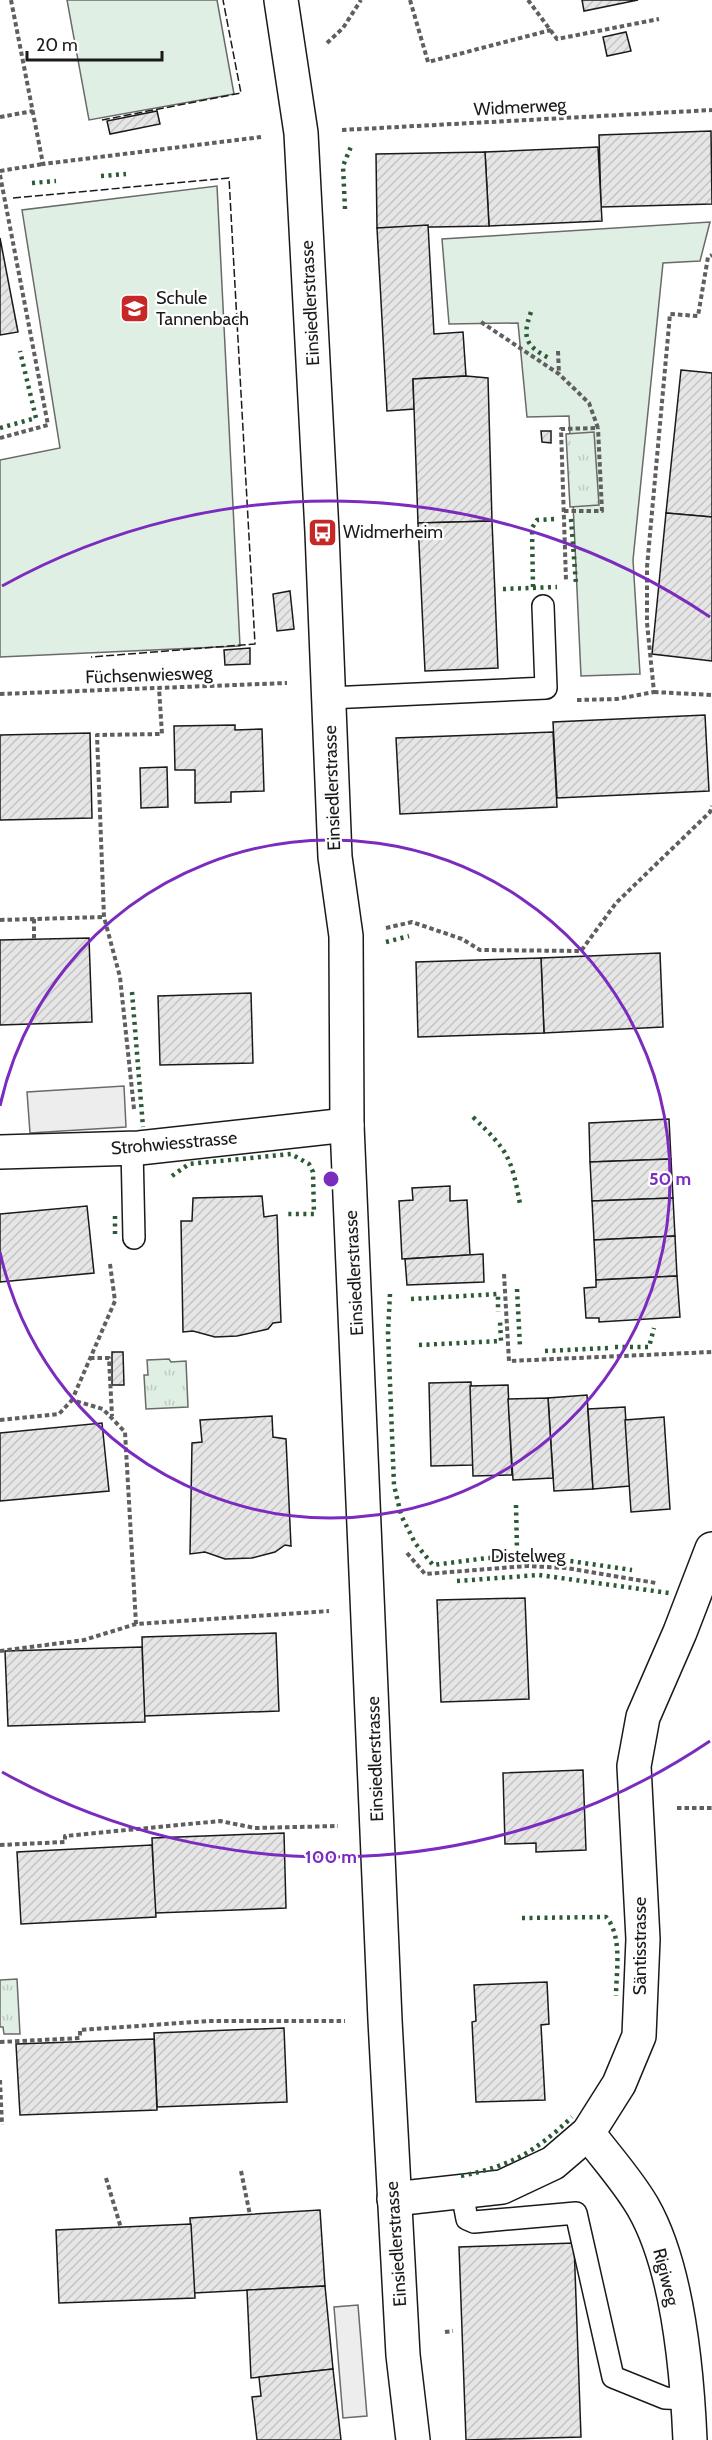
<svg xmlns="http://www.w3.org/2000/svg" width="712" height="2440" viewBox="0 0 712 2440" font-family="Cabin,sans-serif">
<defs>
<pattern id="park-tufts" width="24" height="20" patternUnits="userSpaceOnUse" patternTransform="scale(1.5)"><rect width="24" height="20" fill="#e0efe3"/><path d="M3 7l-1-3M5 7V3M7 7l1-3M15 17l-1-3M17 17v-4M19 17l1-3" fill="none" stroke="#c0ccc2"/></pattern>
<pattern id="building-hatch" width="6" height="6" patternUnits="userSpaceOnUse" patternTransform="scale(1.5)"><rect width="6" height="6" fill="#e6e6e6"/><path d="M-1 1l2-2M0 6l6-6M5 7l2-2" fill="none" stroke="#c5c5c5"/></pattern>
</defs>
<rect width="100%" height="100%" fill="#fff"/>
<!-- grass -->
<g fill="#e0efe3" stroke="#6a6a6a" stroke-width="1.5">
<polygon points="67,0 217,0 234,94 89,120"/>
<polygon points="217,186 240,646 0,657 0,460 60,448 22,210"/>
<polygon points="710,222 700,261 663,263 633,560 640,674 581,676 569,416 527,417 518,323 449,324 442,239"/>
</g>
<!-- park -->
<g fill="url(#park-tufts)" stroke="#6a6a6a" stroke-width="1.5">
<polygon points="594,432 599,505 570,507 566,434"/>
<polygon points="169,1359 171,1362 186,1361 188,1407 146,1409 144,1375 148,1375 147,1360"/>
<polygon points="17,1979 20,2034 4,2034 3,2027 0,2027 0,1980"/>
</g>
<!-- parking -->
<g fill="#ededed" stroke="#6a6a6a" stroke-width="1.5">
<polygon points="124,1086 126,1127 30,1133 27,1092"/>
<polygon points="358,2305 367,2416 343,2418 334,2307"/>
</g>
<!-- building -->
<g fill="url(#building-hatch)" stroke="#1a1a1a" stroke-width="1.5">
<polygon points="582,0 638,0 584,11"/>
<polygon points="626,32 631,51 607,56 603,37"/>
<polygon points="157,111 160,124 110,134 107,121"/>
<polygon points="711,131 712,204 601,207 599,135"/>
<polygon points="598,147 602,221 489,226 485,152"/>
<polygon points="485,152 489,226 377,228 376,154"/>
<polygon points="428,225 434,334 463,332 466,376 413,379 414,409 387,411 377,228"/>
<polygon points="0,238 18,332 0,335"/>
<polygon points="681,370 712,373 712,517 666,513"/>
<polygon points="466,376 488,378 492,521 418,523 413,379"/>
<polygon points="541,431 551,431 551,443 542,442"/>
<polygon points="666,513 712,517 712,661 652,654"/>
<polygon points="492,521 498,668 425,671 418,523"/>
<polygon points="290,591 294,629 277,631 273,594"/>
<polygon points="250,648 250,664 225,665 224,650"/>
<polygon points="705,715 709,791 557,798 553,722"/>
<polygon points="235,725 235,730 262,729 264,791 231,792 231,802 195,803 195,770 175,770 174,726"/>
<polygon points="553,732 557,807 400,814 396,738"/>
<polygon points="90,733 92,818 0,820 0,735"/>
<polygon points="167,767 168,807 141,808 140,768"/>
<polygon points="89,938 92,1022 0,1025 0,940"/>
<polygon points="660,953 663,1027 544,1033 541,958"/>
<polygon points="541,958 544,1033 418,1037 416,962"/>
<polygon points="251,993 253,1063 160,1065 158,996"/>
<polygon points="669,1119 671,1159 590,1162 589,1123"/>
<polygon points="671,1159 673,1198 592,1201 590,1162"/>
<polygon points="450,1186 450,1201 467,1200 470,1255 402,1259 399,1201 413,1200 412,1188"/>
<polygon points="262,1196 264,1217 277,1215 281,1322 273,1323 268,1329 237,1336 215,1337 193,1331 183,1332 181,1221 192,1221 193,1198"/>
<polygon points="673,1198 675,1236 594,1240 592,1201"/>
<polygon points="87,1206 94,1273 0,1282 0,1214"/>
<polygon points="675,1236 677,1276 596,1280 594,1240"/>
<polygon points="483,1254 484,1282 407,1285 405,1259"/>
<polygon points="677,1276 680,1317 599,1322 599,1318 586,1318 584,1288 596,1287 596,1280"/>
<polygon points="112,1352 123,1352 124,1385 112,1385"/>
<polygon points="471,1382 473,1465 431,1466 429,1383"/>
<polygon points="508,1385 512,1475 473,1476 470,1386"/>
<polygon points="587,1395 593,1489 554,1491 548,1398"/>
<polygon points="548,1398 553,1478 513,1480 508,1399"/>
<polygon points="625,1407 630,1486 593,1489 588,1409"/>
<polygon points="272,1416 273,1437 286,1439 291,1546 285,1545 275,1552 252,1558 225,1559 205,1552 190,1554 192,1443 202,1442 200,1420"/>
<polygon points="664,1417 670,1509 631,1512 625,1420"/>
<polygon points="102,1423 109,1491 0,1501 0,1433"/>
<polygon points="525,1598 529,1699 441,1702 437,1600"/>
<polygon points="276,1633 279,1711 144,1716 142,1637"/>
<polygon points="142,1647 145,1722 8,1726 5,1651"/>
<polygon points="583,1770 586,1850 536,1852 536,1843 505,1844 503,1773"/>
<polygon points="284,1833 286,1908 155,1913 152,1838"/>
<polygon points="152,1845 156,1917 21,1924 17,1852"/>
<polygon points="547,1982 549,2024 541,2025 545,2100 476,2102 472,2022 476,2021 474,1985"/>
<polygon points="284,2028 287,2102 157,2107 154,2033"/>
<polygon points="154,2039 157,2110 20,2115 16,2044"/>
<polygon points="320,2210 325,2286 194,2293 190,2218"/>
<polygon points="191,2224 195,2298 59,2303 56,2230"/>
<polygon points="574,2243 581,2437 466,2440 459,2247"/>
<polygon points="325,2286 333,2369 251,2378 247,2290"/>
<polygon points="333,2369 341,2440 257,2440 252,2397 261,2396 259,2377"/>
</g>
<g fill="none" stroke-linecap="round" stroke-linejoin="round">
<defs>
<g id="service">
<polyline points="329,698 546,688 543,606"/>
<polyline points="132,1148 134,1238"/>
<polyline points="462,2193 467,2219 474,2222 576,2213 613,2377 665,2398 688,2399"/>
</g>
<g id="minor">
<polyline points="0,1152 139,1148 347,1125"/>
<path d="M588 2133C606 2157 628 2181 643 2207 678 2268 687 2370 690 2440"/>
<polyline points="394,2199 502,2187 553,2163 588,2133 619,2084 639,2036 643,1939 634,1766 643,1717 680,1632 712,1549"/>
</g>
<polyline id="secondary" points="281,0 301,133 322,532 335,857 346,936 347,1125 385,2020 403,2355 413,2440"/>
</defs>
<!-- service casing -->
<use href="#service" stroke="#1a1a1a" stroke-width="24"/>
<!-- minor casing -->
<use href="#minor" stroke="#1a1a1a" stroke-width="36"/>
<!-- secondary casing -->
<use href="#secondary" stroke="#1a1a1a" stroke-width="36"/>
<!-- path -->
<g stroke="#5f5f5f" stroke-width="4" stroke-dasharray="4.5 3" stroke-linecap="butt">
<polyline points="11,0 43,164 261,137"/>
<polyline points="410,0 428,62 551,30"/>
<polyline points="528,0 557,39 659,19"/>
<polyline points="327,43 343,28 361,0"/>
<polyline points="0,117 33,111"/>
<polyline points="342,130 712,110"/>
<polyline points="0,171 43,164"/>
<polyline points="0,175 48,425 0,438"/>
<polyline points="481,322 559,374 589,403 598,428 561,429 566,580"/>
<polyline points="558,351 559,374"/>
<polyline points="564,511 602,511 598,428"/>
<polyline points="654,692 712,695"/>
<polyline points="0,694 287,683"/>
<polyline points="577,700 617,699 654,692 647,623 647,567 670,314 698,316 708,257 712,255"/>
<polyline points="34,919 34,939"/>
<polyline points="0,920 104,917"/>
<polyline points="386,928 412,922 462,939 480,950 581,951 616,903 710,812 712,806"/>
<polyline points="134,1109 120,977 104,917 97,735 162,734 159,688"/>
<polyline points="110,1264 115,1301 72,1400 103,1409 125,1432 136,1624"/>
<polyline points="504,1274 509,1361 712,1352"/>
<polyline points="90,1358 109,1358 112,1416"/>
<polyline points="0,1420 59,1414 72,1400"/>
<polyline points="407,1553 425,1574 527,1566 566,1568 656,1583"/>
<polyline points="0,1651 84,1640 136,1624 329,1611"/>
<polyline points="677,1808 712,1808"/>
<polyline points="0,1845 65,1842 65,1836 220,1821 255,1828 338,1826"/>
<polyline points="0,2042 80,2038 80,2030 209,2021 345,2021"/>
<polyline points="0,2080 2,2125"/>
<polyline points="241,2171 250,2215"/>
<polyline points="106,2178 121,2228"/>
<polyline points="445,2332 453,2331"/>
</g>
<!-- service -->
<use href="#service" stroke="#fff" stroke-width="21"/>
<!-- minor -->
<use href="#minor" stroke="#fff" stroke-width="33"/>
<!-- secondary -->
<use href="#secondary" stroke="#fff" stroke-width="33"/>
<!-- hedge -->
<g stroke="#2b5a34" stroke-width="4.5" stroke-dasharray="3 4.5" stroke-linecap="butt">
<polyline points="101,176 126,174"/>
<polyline points="32,183 56,181"/>
<polyline points="345,209 343,166 352,144"/>
<path d="M531 312C521 339 527 347 551 359"/>
<polyline points="0,428 36,418 20,351"/>
<polyline points="571,519 576,584"/>
<polyline points="533,587 532,528 537,520 556,519"/>
<polyline points="503,589 557,587"/>
<polyline points="386,942 409,936"/>
<polyline points="132,992 143,1127"/>
<path d="M473 1117C508 1151 511 1156 520 1204"/>
<polyline points="172,1176 189,1164 291,1154 309,1164 313,1172 314,1214 285,1214"/>
<polyline points="115,1216 115,1238"/>
<polyline points="517,1289 520,1347"/>
<polyline points="390,1294 388,1332 394,1485 401,1515 415,1543 433,1565 487,1558 552,1557"/>
<polyline points="411,1299 498,1294 498,1312"/>
<polyline points="419,1345 501,1341 500,1321"/>
<polyline points="615,1347 649,1347 654,1328"/>
<polyline points="545,1351 608,1348"/>
<polyline points="516,1505 517,1550"/>
<polyline points="563,1560 632,1570"/>
<polyline points="457,1581 539,1575 669,1593"/>
<path d="M522 1918 606 1917C623 1936 616 1973 616 1996"/>
<path d="M461 2176C511 2166 535 2152 572 2117"/>
</g>
<!-- fence -->
<g stroke="#1a1a1a" stroke-width="1.5" stroke-dasharray="8 3" stroke-linecap="butt">
<polyline points="102,120 241,93 223,0"/>
<polyline points="13,198 229,178 255,644 91,657"/>
</g>
</g>
<!-- distance rings -->
<g fill="none" stroke="#7b2cbf" stroke-width="3">
<path d="M0 1106A339 339 0 1 1 0 1252"/>
<path d="M710 1741A678 678 0 0 1 2 1772M2 586A678 678 0 0 1 710 617"/>
</g>
<!-- icons -->
<defs>
<symbol id="school-square" viewBox="-11 -11 22 22"><rect x="-9" y="-9" width="18" height="18" rx="4" fill="#c62828" stroke="#fff"/><path d="M0-5L7-2L0 1L-7-2ZM-4 1L0 2.5L4 1V4Q0 6-4 4Z" fill="#fff"/></symbol>
<symbol id="bus-square" viewBox="-11 -11 22 22"><rect x="-9" y="-9" width="18" height="18" rx="4" fill="#c62828" stroke="#fff"/><path d="M-5-6H5V4H4V6H2V4H-2V6H-4V4H-5ZM-3.5-4V0h7V-4ZM-3.5 1.2v1.5H-2V1.2ZM2 1.2v1.5H3.5V1.2Z" fill="#fff"/></symbol>
</defs>
<g fill-rule="evenodd">
<use href="#school-square" x="118" y="292" width="33" height="33"/>
<use href="#bus-square" x="306" y="516" width="33" height="33"/>
</g>
<g text-anchor="middle" stroke-width="4.5" stroke-linejoin="round" paint-order="stroke">
<!-- street labels -->
<g font-size="18" fill="#1a1a1a" stroke="#fff">
<text transform="translate(520 107) rotate(-3)" y="6">Widmerweg</text>
<text transform="translate(310 303) rotate(-93)" y="6">Einsiedlerstrasse</text>
<text transform="translate(149 675) rotate(-2)" y="6">Füchsenwiesweg</text>
<text transform="translate(332 788) rotate(-92)" y="6">Einsiedlerstrasse</text>
<text transform="translate(174 1143) rotate(-5)" y="6">Strohwiesstrasse</text>
<text transform="translate(354 1273) rotate(-93)" y="6">Einsiedlerstrasse</text>
<text x="528" y="1562">Distelweg</text>
<text transform="translate(375 1759) rotate(-92)" y="6">Einsiedlerstrasse</text>
<text transform="translate(640 1946) rotate(-90)" y="6">Säntisstrasse</text>
<text transform="translate(396 2244) rotate(-94)" y="6">Einsiedlerstrasse</text>
<text transform="translate(666 2277) rotate(76)" y="6">Rigiweg</text>
</g>
<!-- poi labels -->
<g font-size="18" fill="#1a1a1a" stroke="#fff" text-anchor="start">
<text x="156" y="304">Schule<tspan x="156" dy="21">Tannenbach</tspan></text>
<text x="343" y="538">Widmerheim</text>
</g>
</g>
<circle cx="331" cy="1179" r="9" fill="#7b2cbf" stroke="#fff" stroke-width="3"/>
<g font-size="18" text-anchor="middle" font-weight="bold" fill="#7b2cbf" stroke="#fff" stroke-width="4.5" stroke-linejoin="round" paint-order="stroke">
<text x="670" y="1185">50 m</text>
<text x="331" y="1863">100 m</text>
</g>
<!-- scale -->
<path d="M27 51v9h135v-9" fill="none" stroke="#1a1a1a" stroke-width="3"/>
<text x="36" y="51" font-size="18" fill="#1a1a1a" stroke="#ffffff" stroke-width="4.5" paint-order="stroke">20 m</text>
</svg>
